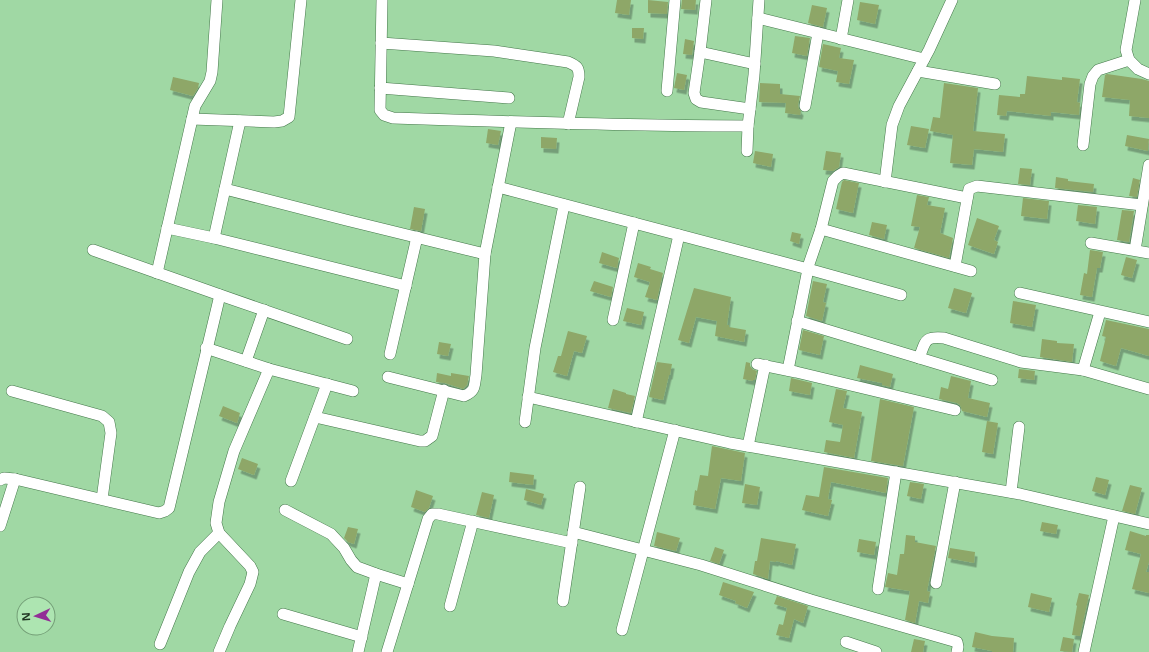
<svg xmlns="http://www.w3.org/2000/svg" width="1149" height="652" viewBox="0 0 1149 652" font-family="'Open Sans',sans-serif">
<defs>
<filter id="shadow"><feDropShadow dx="2.5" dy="4.5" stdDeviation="0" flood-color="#0004"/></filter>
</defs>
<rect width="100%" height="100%" fill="#a0d8a4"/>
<!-- building -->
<g fill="#8ea768" filter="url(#shadow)">
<polygon points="617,0 631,0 629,15 615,13"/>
<polygon points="648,0 668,2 667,14 648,13"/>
<polygon points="682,0 696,0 695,10 681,9"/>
<polygon points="860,2 879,5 875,24 857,20"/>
<polygon points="812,5 827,8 823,27 808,23"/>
<polygon points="632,28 644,28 643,39 632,38"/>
<polygon points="795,36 810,38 807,56 792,53"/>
<polygon points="685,39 694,41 692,55 683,54"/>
<polygon points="823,44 841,48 839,58 854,60 849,84 836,82 838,71 819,67"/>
<polygon points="677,73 687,75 684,90 674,88"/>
<polygon points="1107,74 1142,79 1149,81 1149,118 1129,116 1130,100 1102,97 1105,75"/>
<polygon points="1027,76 1062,80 1062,77 1080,79 1077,102 1080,103 1079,115 1051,112 1051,116 1007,111 1006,116 997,115 999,95 1020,97 1020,94 1025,94"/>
<polygon points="173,77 199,83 198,88 193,96 170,90"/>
<polygon points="760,83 780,84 780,94 800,96 798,105 799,109 801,111 800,115 785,113 786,103 759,102"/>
<polygon points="944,83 978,88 973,131 1005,134 1003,152 974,149 972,165 950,163 953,135 930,131 933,117 940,118"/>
<polygon points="911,126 929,129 925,148 907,145"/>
<polygon points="488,129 501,131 498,145 486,143"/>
<polygon points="1127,135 1149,139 1148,151 1125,146"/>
<polygon points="541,137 557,138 556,149 541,148"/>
<polygon points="755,151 773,154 771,167 753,163"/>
<polygon points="826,151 841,153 839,167 833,171 823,170"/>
<polygon points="1020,168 1032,169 1030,185 1018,184"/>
<polygon points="1056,177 1068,179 1068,181 1094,184 1093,192 1055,188"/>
<polygon points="1133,178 1140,180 1137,197 1129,196"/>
<polygon points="844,180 859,183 853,213 836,209 842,182"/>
<polygon points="917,195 929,197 927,205 945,208 940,233 953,238 949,258 914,248 920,227 911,226"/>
<polygon points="1023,198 1049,201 1047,219 1021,216"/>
<polygon points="1078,205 1097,207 1095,224 1076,221"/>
<polygon points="414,207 425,209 421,231 410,229"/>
<polygon points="1122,210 1134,211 1129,242 1117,240"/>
<polygon points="977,218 999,226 994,240 998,242 994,254 968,245"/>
<polygon points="872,222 887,225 884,239 869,235"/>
<polygon points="792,232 801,234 799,244 790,241"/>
<polygon points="1090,250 1103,252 1100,268 1097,268 1092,297 1080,295 1084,273 1087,274"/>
<polygon points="602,252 619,258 617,268 599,263"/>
<polygon points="1126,257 1137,260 1132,278 1121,275"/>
<polygon points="638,263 651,267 650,269 663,273 657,300 645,297 650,282 634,277"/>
<polygon points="594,281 613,287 611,297 590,291"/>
<polygon points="813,281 827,284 823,302 826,303 822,321 806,316"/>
<polygon points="694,288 731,297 727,325 729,325 729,327 746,330 744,342 715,336 717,321 696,317 689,343 678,340"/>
<polygon points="954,288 972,293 966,313 948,308"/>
<polygon points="1013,301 1036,305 1032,327 1010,323"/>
<polygon points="627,308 644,312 641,325 623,321"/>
<polygon points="1106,320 1149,329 1149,356 1121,348 1116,366 1100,361 1106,337 1102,336"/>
<polygon points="803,330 824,336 820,355 799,350"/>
<polygon points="568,331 587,336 582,353 574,351 567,376 553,372 558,356 561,356"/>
<polygon points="1042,339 1057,341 1057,343 1074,344 1072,362 1040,357"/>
<polygon points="439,342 451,344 448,356 437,354"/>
<polygon points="657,362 672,364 670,375 669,375 663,400 649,397"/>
<polygon points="746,362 750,363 750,366 752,369 757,371 755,380 753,380 753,381 743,379"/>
<polygon points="860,365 893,374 890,387 882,385 882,383 857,378"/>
<polygon points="1019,369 1035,371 1034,380 1018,378"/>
<polygon points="437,373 451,376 451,373 469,376 467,385 463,389 445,383 436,382"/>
<polygon points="951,376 971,381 968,398 990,403 987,417 962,411 960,405 957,403 939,399 941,387 948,389"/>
<polygon points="791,378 812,383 810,395 789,391"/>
<polygon points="613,389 626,393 626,394 635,396 631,413 608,408"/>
<polygon points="836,389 847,391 843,408 862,412 854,458 824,452 826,440 840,442 843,425 829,422"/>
<polygon points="880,399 914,407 903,466 871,461"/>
<polygon points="223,406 240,413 237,423 219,416"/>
<polygon points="987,421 998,423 993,454 982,452"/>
<polygon points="712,446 745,453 741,481 721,478 715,509 693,505 695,490 697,491 700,475 708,476"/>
<polygon points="242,458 258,464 254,475 238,469"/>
<polygon points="824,467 888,478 886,493 831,482 828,499 832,500 828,516 802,510 806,495 819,497"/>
<polygon points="510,472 534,475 533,485 509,482"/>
<polygon points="1096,477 1109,480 1105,495 1092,491"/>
<polygon points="910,482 924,484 921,499 907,496"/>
<polygon points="745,484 760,487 757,505 742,503"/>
<polygon points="1130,485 1142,488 1135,514 1122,511"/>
<polygon points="526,489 544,494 541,505 524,500"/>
<polygon points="416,490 433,496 429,508 425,512 411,507"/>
<polygon points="482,492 494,495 489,518 476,515"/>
<polygon points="1042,522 1058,525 1056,534 1040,531"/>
<polygon points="348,527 358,529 354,544 348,542 344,538"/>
<polygon points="1130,531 1146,536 1146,535 1149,535 1149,562 1146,572 1149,572 1149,593 1132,589 1141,554 1125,550"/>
<polygon points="657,532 680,538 676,551 654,546"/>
<polygon points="906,535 915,536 915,542 936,546 927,591 930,592 928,603 919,601 915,623 905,620 910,591 885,587 888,573 897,575 900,554 904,554"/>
<polygon points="761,538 796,544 792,565 776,561 776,562 770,561 768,579 753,574 755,561 757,561"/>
<polygon points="859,539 876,542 874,555 857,552"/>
<polygon points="715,547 724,550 719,564 710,561"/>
<polygon points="950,548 975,552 974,563 948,558"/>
<polygon points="723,582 754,592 747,608 735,603 736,601 719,595"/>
<polygon points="1031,593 1052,598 1049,612 1028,607"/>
<polygon points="1079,593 1089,595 1080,636 1072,635 1077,606 1076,605"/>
<polygon points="777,596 808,606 803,623 794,619 789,638 776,635 779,624 783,625 787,608 774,604"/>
<polygon points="975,632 992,636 1014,638 1013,652 992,652 992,651 972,647"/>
<polygon points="1063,637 1074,639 1072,652 1060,651"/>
<polygon points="914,639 925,641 923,652 911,652"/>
</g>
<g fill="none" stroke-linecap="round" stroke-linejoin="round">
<defs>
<g id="minor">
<path d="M382 0 380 110 384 115 393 118C511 122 629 126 748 126"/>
<polyline points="706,0 700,52 694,93 696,99 701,102 750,109"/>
<polyline points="1135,0 1126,50 1129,60 1138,69 1149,74"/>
<polyline points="758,18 924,59"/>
<polyline points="841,39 848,0"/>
<path d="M381 43 494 51 568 62C577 66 579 67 579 77L568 124"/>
<polyline points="700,52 755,64"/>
<polyline points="918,71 995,84"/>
<polyline points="380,88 509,98"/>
<polyline points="667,91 675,0"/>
<polyline points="805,106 818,33"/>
<polyline points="192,119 274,122 282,121 289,117 301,0"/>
<polyline points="1083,145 1090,84 1093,76 1098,70 1129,60"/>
<polyline points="747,151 748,126 754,75 759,0"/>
<polyline points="885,182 892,125 899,106 929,50 952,0"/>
<polyline points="498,187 808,269 901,295"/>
<polyline points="225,189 346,220 485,254"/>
<polyline points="167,228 214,238 406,286"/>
<polyline points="821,229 971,271"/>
<polyline points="214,238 240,121"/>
<polyline points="1091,243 1149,253"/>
<polyline points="93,250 220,295 347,339"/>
<polyline points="1135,250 1149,165"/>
<polyline points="955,266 969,189 977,186 1142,205"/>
<polyline points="157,273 195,106 210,81 212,72 217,0"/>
<polyline points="1020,293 1149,322"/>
<polyline points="613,320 634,223"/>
<polyline points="797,321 992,380"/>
<polyline points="206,348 269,369 353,391"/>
<polyline points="390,354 417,237"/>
<path d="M919 358C926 341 924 336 944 338L1021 362 1083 370 1149 389"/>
<polyline points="246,361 264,310"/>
<polyline points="757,364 796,372 955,410"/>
<polyline points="788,370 809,264 821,229 833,181 838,176 843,173 967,198"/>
<polyline points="1083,370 1100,312"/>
<path d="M388 377 464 396C476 391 474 386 476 375L485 254 511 122"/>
<polyline points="12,391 102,416 109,422 111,433 102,499"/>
<polyline points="528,397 730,443 1020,494 1149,524"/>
<polyline points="315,417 420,441 425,441 432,436 444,390"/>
<polyline points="525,422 535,348 564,205"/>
<polyline points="636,422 679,235"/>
<polyline points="748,446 765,365"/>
<polyline points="0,480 4,478 15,479 159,513 165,511 169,508 220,295"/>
<polyline points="291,481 327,384"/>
<polyline points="1011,492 1019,427"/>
<polyline points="285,510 331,534 344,548 351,560 357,567 376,574 408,584"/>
<polyline points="0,526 15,479"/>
<polyline points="573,532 701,565 811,600 957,642 958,647 957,652"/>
<polyline points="936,583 955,482"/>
<polyline points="878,589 896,472"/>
<polyline points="563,601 580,487"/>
<polyline points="450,606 473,521"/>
<polyline points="283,614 362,637"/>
<polyline points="622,630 675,430"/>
<polyline points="846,642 876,652"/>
<polyline points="160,644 189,572 200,552 219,533"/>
<polyline points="219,652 230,626 250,584 253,572 250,566 219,533 216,523 219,502 234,451 269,369"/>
<polyline points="358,652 376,574"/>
<polyline points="387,652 428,519 432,514 438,514 572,543"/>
<polyline points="1084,652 1114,516"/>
</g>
</defs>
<!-- minor casing -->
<use href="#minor" stroke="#437749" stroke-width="12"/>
<!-- minor -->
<use href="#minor" stroke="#fff" stroke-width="11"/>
</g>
<!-- north arrow -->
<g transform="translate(36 616) rotate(266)"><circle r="19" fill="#ade5b1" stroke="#749f77"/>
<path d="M0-3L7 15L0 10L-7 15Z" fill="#922f96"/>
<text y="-6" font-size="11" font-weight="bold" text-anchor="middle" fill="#1f3521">N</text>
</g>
</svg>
